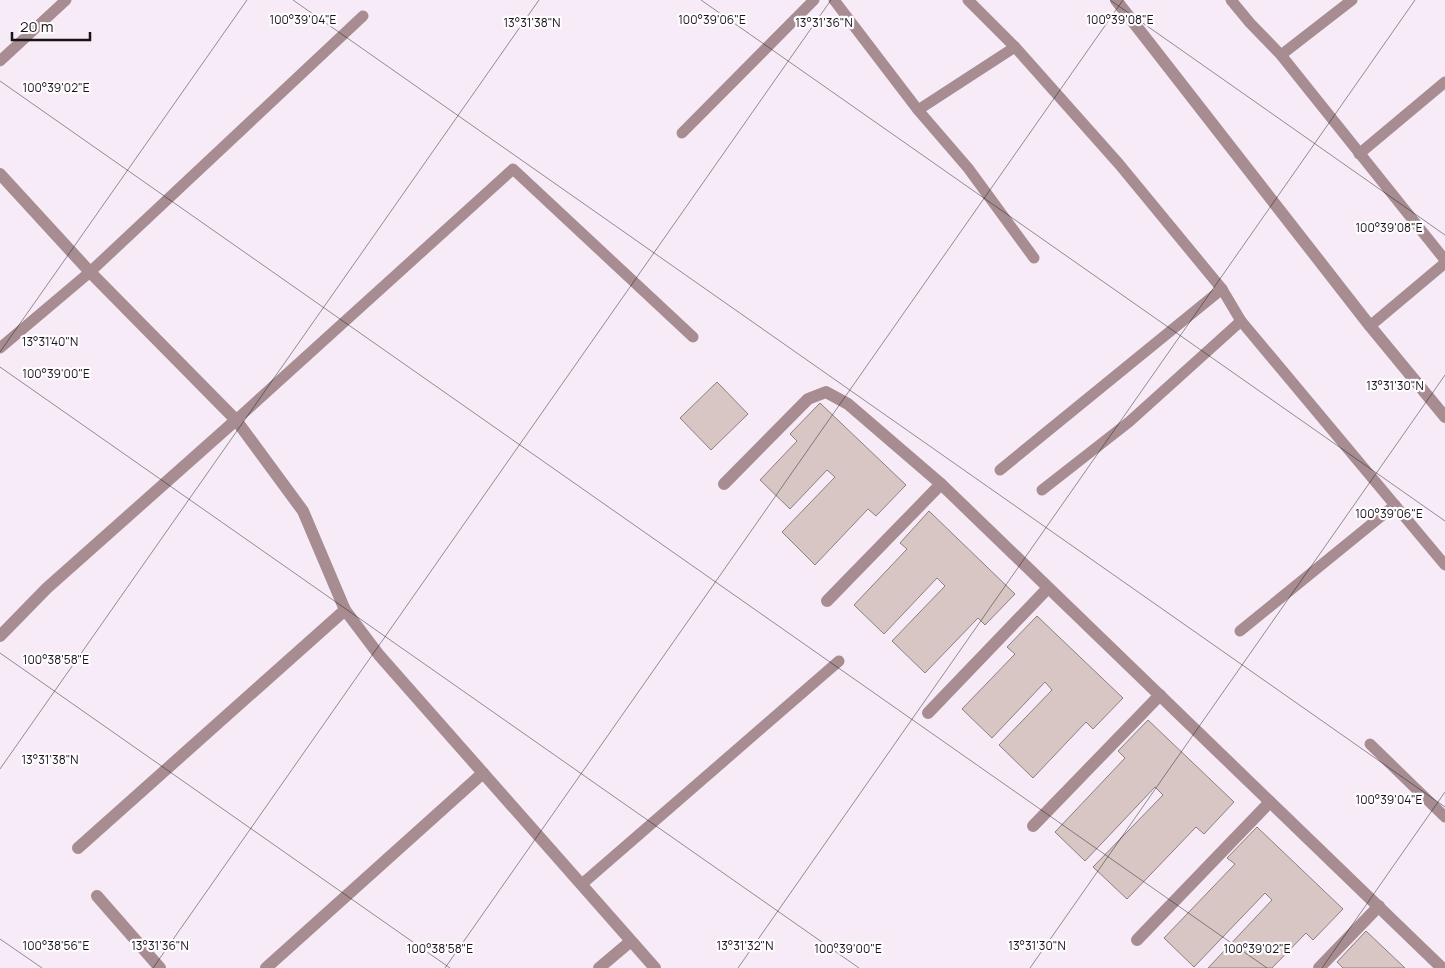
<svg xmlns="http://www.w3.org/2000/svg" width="1445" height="968" viewBox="0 0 1445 968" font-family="Manrope,sans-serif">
<rect width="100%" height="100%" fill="#f7ebf7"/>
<!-- building -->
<g fill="#d8c6c4" stroke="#8e7e7d">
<polygon points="717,382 748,414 711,450 680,418"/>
<polygon points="820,403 906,485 876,516 868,509 815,565 782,532 835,477 827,470 790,509 760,480 797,441 790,434"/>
<polygon points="929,511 1015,594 985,625 978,618 925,673 892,641 945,586 937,578 884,634 854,605 907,549 900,543"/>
<polygon points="1037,616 1123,698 1093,729 1086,722 1033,778 999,745 1052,690 1045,682 992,738 962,709 1015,654 1007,647"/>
<polygon points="1148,720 1234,802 1204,834 1196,827 1127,899 1093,867 1163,795 1155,787 1085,861 1055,832 1125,758 1118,751"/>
<polygon points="1257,827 1343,909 1313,940 1306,933 1272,968 1208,968 1272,900 1265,893 1194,967 1164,938 1235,864 1227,858"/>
<polygon points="1366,931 1405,968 1343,968 1337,962"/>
</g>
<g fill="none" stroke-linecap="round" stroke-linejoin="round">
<!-- service -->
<g stroke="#a78d91" stroke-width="11">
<polyline points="834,0 918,110 1015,47"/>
<polyline points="968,0 1015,47 1119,164 1222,289 1241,321 1445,565"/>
<polyline points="1231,0 1250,23 1281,55 1445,260"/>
<polyline points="1281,55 1352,0"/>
<polyline points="0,61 66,0"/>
<polyline points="918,110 968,168 1034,258"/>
<polyline points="682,133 814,0"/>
<polyline points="1359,154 1445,82"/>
<polyline points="1370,326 1445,263"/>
<polyline points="0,348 90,272 363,16"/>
<polyline points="236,420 513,169 693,337"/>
<polyline points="1000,470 1222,289"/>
<polyline points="1042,490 1129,422 1241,321"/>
<polyline points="1240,631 1395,505"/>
<polyline points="1370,744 1445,817"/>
<polyline points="582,884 839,661"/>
</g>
<!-- minor -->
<g stroke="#a78d91" stroke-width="12">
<polyline points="1116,0 1370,326 1445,417"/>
<polyline points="0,174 90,272 236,420 303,511 345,610 379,655 655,968"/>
<polyline points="724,484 808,399 826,392 848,404 941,484 1442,968"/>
<polyline points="827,601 941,484"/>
<polyline points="0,636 47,588 236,420"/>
<polyline points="928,713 1048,588"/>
<polyline points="1033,826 1160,695"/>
<polyline points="78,848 345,610"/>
<polyline points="97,896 160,968"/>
<polyline points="1137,940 1270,802"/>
<polyline points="266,968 483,773"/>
<polyline points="599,968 631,941"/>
<polyline points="1319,968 1379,906"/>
</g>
</g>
<!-- ticks -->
<path fill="none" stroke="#171317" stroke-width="1" stroke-opacity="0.45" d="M293 0 1445 807M701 0 1445 521M1110 0 1445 235M0 81 1267 968M0 352 247 0M0 367 859 968M0 653 450 968M0 769 539 0M0 939 42 968M153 968 831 0M445 968 1123 0M738 968 1415 0M1030 968 1445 375M1322 968 1445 792"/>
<g font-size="12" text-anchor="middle" fill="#171317" stroke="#fefcfe" stroke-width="4.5" stroke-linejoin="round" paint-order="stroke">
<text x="712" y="24">100°39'06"E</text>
<text x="303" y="24">100°39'04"E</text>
<text x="1120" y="24">100°39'08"E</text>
<text x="532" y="27">13°31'38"N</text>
<text x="824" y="27">13°31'36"N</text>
<text x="56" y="92">100°39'02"E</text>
<text x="1389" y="232">100°39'08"E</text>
<text x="50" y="346">13°31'40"N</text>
<text x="56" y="378">100°39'00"E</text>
<text x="1395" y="390">13°31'30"N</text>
<text x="1389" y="518">100°39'06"E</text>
<text x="56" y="664">100°38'58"E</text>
<text x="50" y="764">13°31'38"N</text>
<text x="1389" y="804">100°39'04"E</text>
<text x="160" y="950">13°31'36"N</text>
<text x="745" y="950">13°31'32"N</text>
<text x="1037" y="950">13°31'30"N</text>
<text x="56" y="950">100°38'56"E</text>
<text x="440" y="953">100°38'58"E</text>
<text x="848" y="953">100°39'00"E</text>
<text x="1257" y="953">100°39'02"E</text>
</g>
<!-- scale -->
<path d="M12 32v8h78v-8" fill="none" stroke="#171317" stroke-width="2.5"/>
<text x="20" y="32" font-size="15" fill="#171317" stroke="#fefcfe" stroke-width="4" paint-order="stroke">20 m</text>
</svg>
